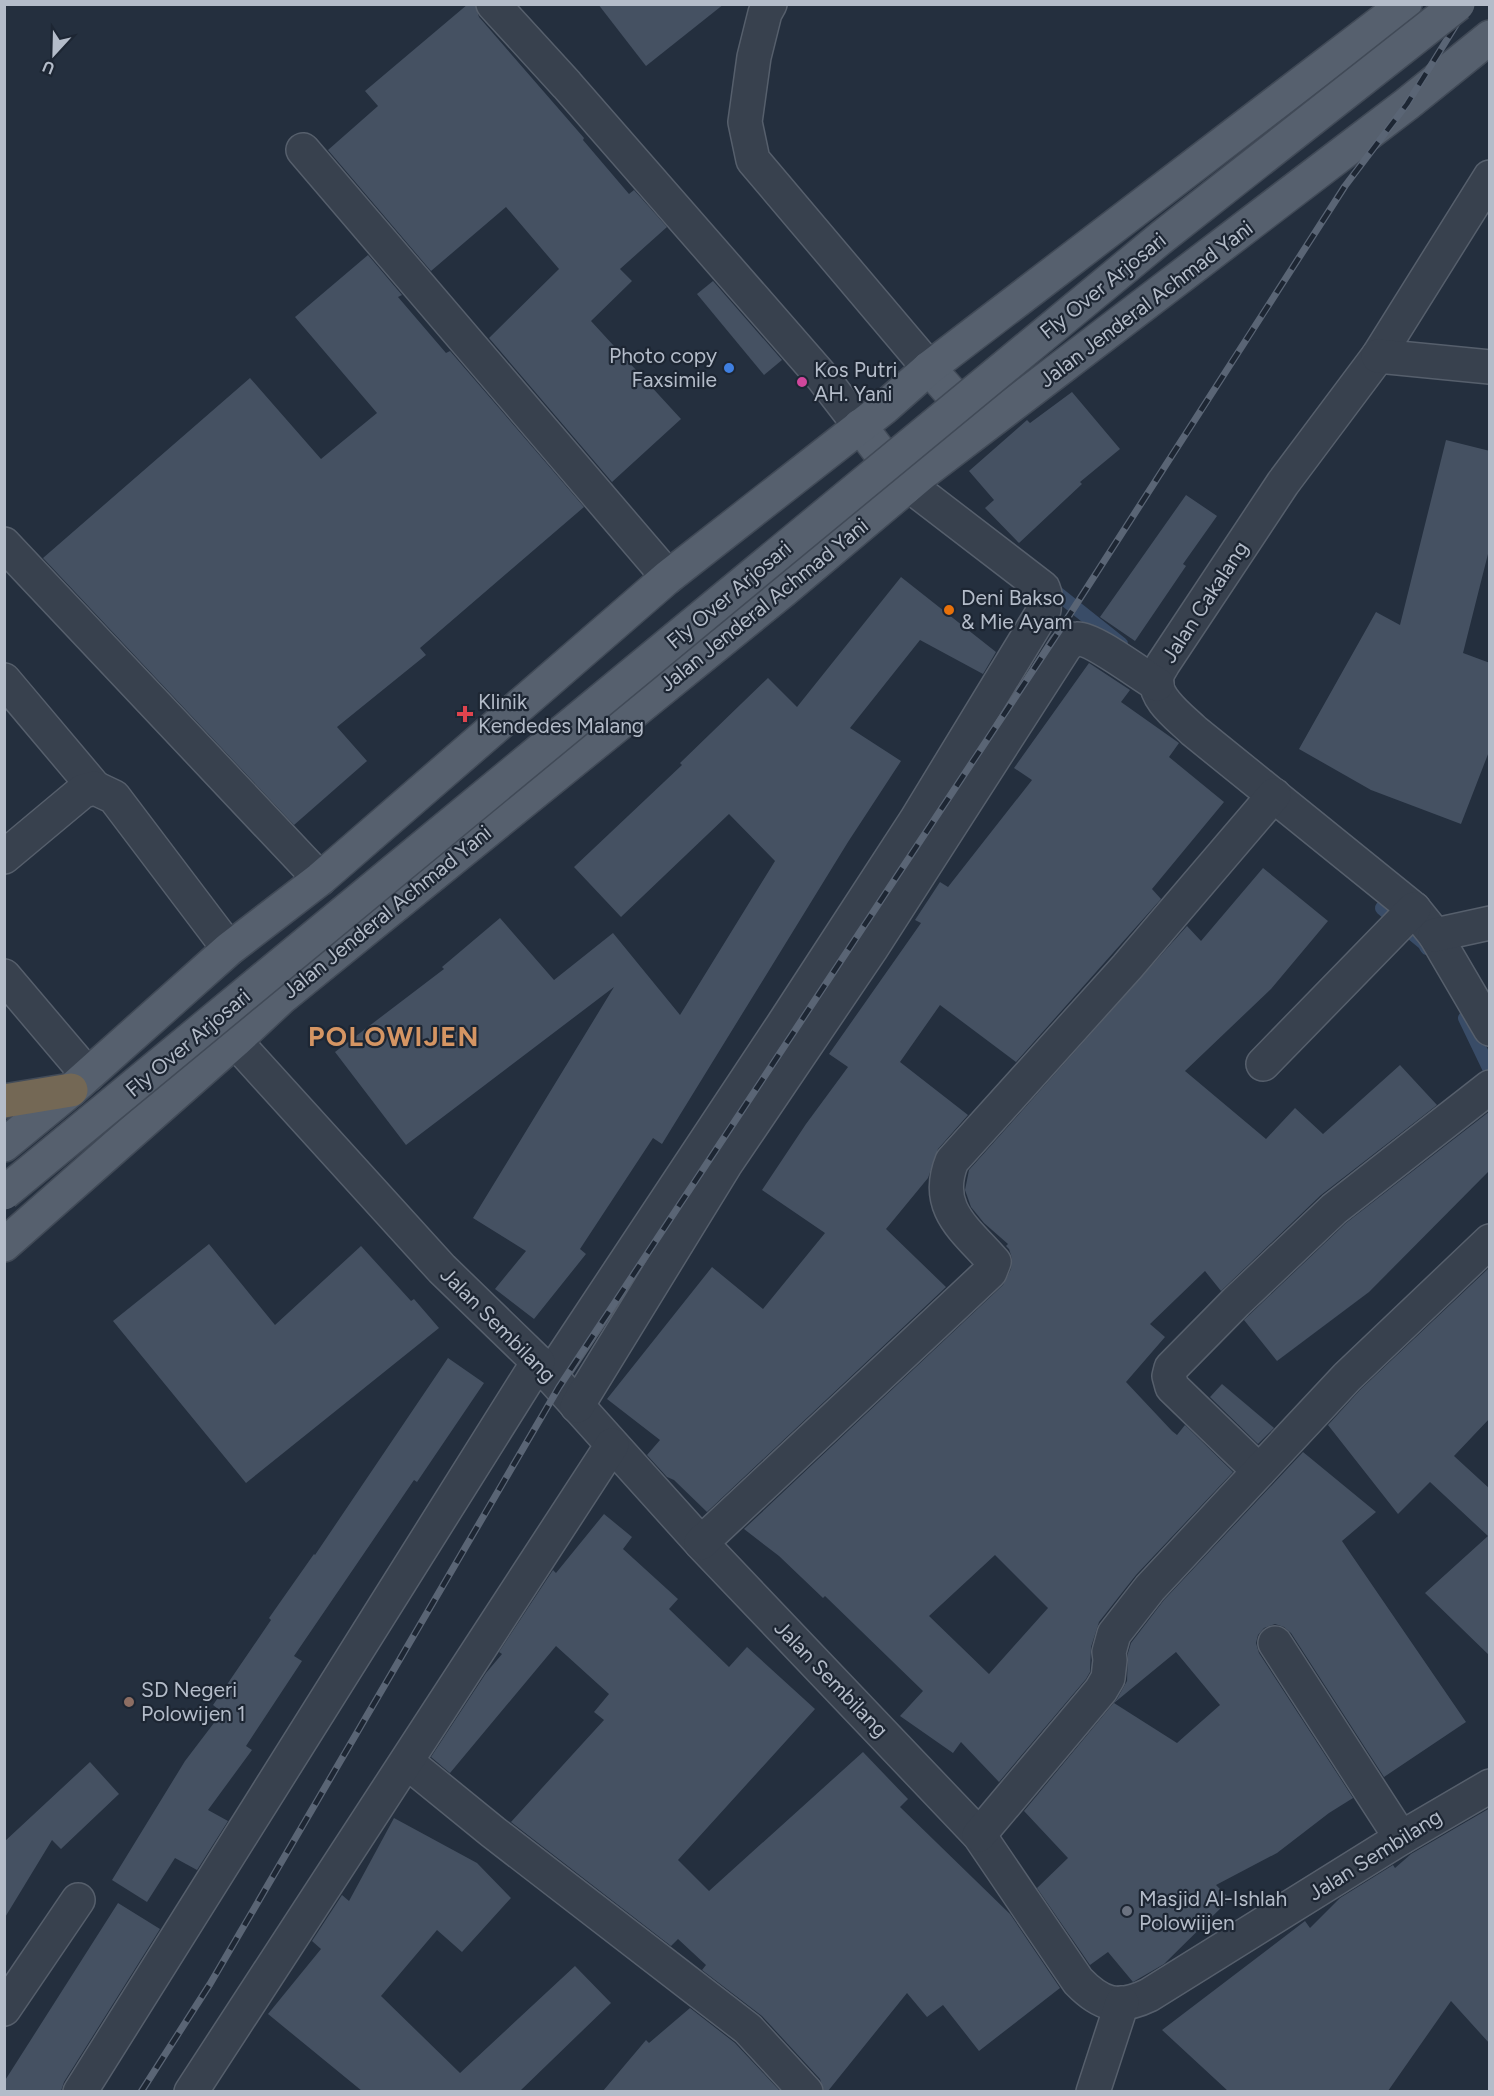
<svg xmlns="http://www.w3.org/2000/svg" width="1494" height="2096" viewBox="0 0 1494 2096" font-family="Figtree,sans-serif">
<rect width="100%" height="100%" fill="#242f3e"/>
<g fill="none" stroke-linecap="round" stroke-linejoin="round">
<!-- stream -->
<g stroke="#394c67" stroke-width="14">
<polyline points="1047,585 1121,644"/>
<polyline points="1382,908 1424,943 1427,948"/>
<polyline points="1465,1018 1490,1070"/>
</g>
</g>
<!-- building -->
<g fill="#455162" fill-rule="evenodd">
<polygon points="468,4 475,4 479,17 584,138 583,140 629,194 634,190 667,227 620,269 632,281 591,321 681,419 612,482 489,338 559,269 506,207 431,271 328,150 378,106 365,91"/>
<polygon points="598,4 724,4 646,66"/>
<polygon points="368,255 402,295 398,297 446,353 450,351 584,507 420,648 426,655 337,727 367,761 294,825 43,558 250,378 321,459 377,413 295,317"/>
<polygon points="713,281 782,360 764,375 697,294"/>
<polygon points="1072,392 1120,449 1080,482 1082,484 1019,543 985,508 994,500 969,471 1027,420 1030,423"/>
<polygon points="1446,440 1490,451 1490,546 1463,653 1490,663 1490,749 1461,824 1371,790 1299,749 1376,612 1400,625"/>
<polygon points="1186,495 1217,516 1183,564 1186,566 1135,641 1100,617"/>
<polygon points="901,577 996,652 983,674 920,640 850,728 901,761 848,842 662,1144 653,1138 580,1249 586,1254 534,1319 495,1289 526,1251 473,1218 614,987 406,1145 335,1052 444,969 442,967 500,918 554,980 613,933 680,1015 775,861 729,814 621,917 574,867 682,765 680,763 768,678 797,707"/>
<polygon points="1089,663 1130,690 1121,702 1179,743 1169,757 1224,802 1152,889 1161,899 1016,1062 940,1005 900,1062 968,1115 938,1149 928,1178 886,1229 946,1287 707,1512 674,1480 667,1477 647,1455 660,1440 607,1399 712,1267 763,1309 825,1233 762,1190 806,1124 848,1067 829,1054 921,923 915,920 940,882 948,887 1032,780 1014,768"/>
<path d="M1263 868 1328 921 1271 989 1185 1071 1266 1139 1295 1108 1323 1134 1400 1065 1437 1105 1321 1195 1221 1291 1205 1271 1150 1324 1165 1337 1126 1382 1172 1431 1177 1435 1185 1425 1233 1472 1136 1575 1099 1622 1091 1647 1090 1672 1086 1679 999 1782 961 1742 953 1753 900 1716 923 1691 825 1596 823 1598 779 1556 744 1529 1003 1285 1011 1269 1012 1258 1009 1249 1006 1246 1008 1244 984 1223 971 1207 965 1190 969 1170 1187 926 1201 941ZM995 1555 1048 1608 989 1674 929 1616Z"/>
<polygon points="1490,1111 1490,1170 1369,1292 1277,1361 1244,1320 1346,1223"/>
<polygon points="209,1244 275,1325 361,1246 411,1301 414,1299 439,1328 246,1483 113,1321"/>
<polygon points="1490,1267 1490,1418 1454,1456 1490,1489 1490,1656 1425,1593 1488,1536 1430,1482 1398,1514 1328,1425 1360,1390"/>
<polygon points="448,1358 484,1383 417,1482 414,1480 294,1656 302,1661 246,1746 252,1750 208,1810 228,1821 197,1870 175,1858 147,1902 112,1880 185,1761 220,1715 216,1712 218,1709 213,1705 271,1620 269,1618 314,1554 315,1555"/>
<polygon points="1222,1384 1274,1428 1258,1444 1210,1397"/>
<path d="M1303 1452 1376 1512 1342 1541 1466 1722 1384 1777 1291 1633 1284 1627 1275 1624 1264 1628 1258 1635 1256 1643 1259 1653 1353 1798 1329 1813 1277 1853 1216 1885 1230 1899 1164 1964 1133 1982 1108 1952 1090 1965 1037 1888 1068 1858 1024 1811 1117 1699 1127 1681 1128 1653 1131 1643 1164 1600ZM1176 1652 1220 1705 1177 1743 1114 1703Z"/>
<polygon points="604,1514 632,1537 623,1549 678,1599 669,1609 729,1667 747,1647 815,1709 678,1860 709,1891 863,1752 908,1799 900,1807 1010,1914 1060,1988 979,2051 943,2005 927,2017 907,1993 828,2091 824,2091 820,2079 762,2016 702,1970 706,1965 678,1939 671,1946 511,1822 604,1720 594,1712 609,1694 556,1646 450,1773 431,1757 486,1673 502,1654 499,1652 553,1570 556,1573"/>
<polygon points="90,1762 119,1794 61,1849 52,1840 4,1919 4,1842"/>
<polygon points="1490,1808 1490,2044 1451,2001 1388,2091 1228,2091 1162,2030 1305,1921 1310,1928 1340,1898 1393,1865 1395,1868 1411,1854"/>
<polygon points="394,1818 477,1863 511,1898 462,1952 437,1930 381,1996 460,2073 575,1966 611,2003 520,2091 362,2091 268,2014 321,1949 312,1941 342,1895 349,1901"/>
<polygon points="118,1903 160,1929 64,2082 61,2091 4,2091 4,2082"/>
<polygon points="690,2008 735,2043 780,2091 603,2091 646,2040 649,2043"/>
</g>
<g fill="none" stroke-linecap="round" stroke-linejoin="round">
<defs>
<g id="minor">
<polyline points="493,4 567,85 823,378 860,426"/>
<polyline points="770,4 765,13 754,57 745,122 753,160 929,368"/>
<polyline points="303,150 668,577"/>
<path d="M1490 177 1378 356 1283 483 1163 664C1161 668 1157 673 1157 677 1152 698 1181 718 1194 731L1414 909 1435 935 1490 1029"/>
<polyline points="1378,356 1490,367"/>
<polyline points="4,544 320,879"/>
<polyline points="4,680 95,788"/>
<polyline points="4,857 83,791 95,788 114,797 229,949"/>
<polyline points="1435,935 1490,923"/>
<polyline points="4,976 88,1075"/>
<path d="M235 1041 442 1269 538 1362 701 1543 979 1835 1078 1981C1101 2005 1118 2010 1149 1995L1401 1838 1490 1786"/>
<polyline points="1263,1064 1414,909"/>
<polyline points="550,1376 782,1026 916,820 1044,610 1045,594 1043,588 909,485"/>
<path d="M577 1406 725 1165 871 949 1065 647C1069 643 1072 639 1077 639 1093 638 1141 675 1157 684"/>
<polyline points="1259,1471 1172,1387 1169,1376 1171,1368 1236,1302 1334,1209 1490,1087"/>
<path d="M701 1543 990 1272 994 1262C965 1229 933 1208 952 1161L1127 967 1274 795"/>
<polyline points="1275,1643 1401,1838"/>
<polyline points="407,1762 493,1832 748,2029 806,2092"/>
<polyline points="979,1835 1101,1690 1108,1678 1110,1660 1109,1652 1114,1634 1150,1588 1347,1377 1490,1241"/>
<polyline points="4,2009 78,1900"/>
<polyline points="80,2092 538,1362"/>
<polyline points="191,2092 612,1445"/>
<polyline points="1093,2092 1122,2003"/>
</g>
<g id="major">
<polyline points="929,368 979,425"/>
<polyline points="860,426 906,487"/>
<polyline points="4,1145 71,1090 229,949 320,879 668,577 885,407 929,368 1405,4"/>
<polyline points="4,1245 235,1041 281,998 784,590 923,473 1407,104 1490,37"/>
</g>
<polyline id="highway" points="4,1101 71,1090"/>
</defs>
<!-- minor casing -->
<use href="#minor" stroke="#565f6c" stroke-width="36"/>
<!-- major casing -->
<use href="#major" stroke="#414a57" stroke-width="36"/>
<!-- highway casing -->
<use href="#highway" stroke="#434c59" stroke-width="36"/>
<!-- minor -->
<use href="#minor" stroke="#38414e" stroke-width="33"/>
<!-- major -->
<use href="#major" stroke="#56606e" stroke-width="33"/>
<!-- highway -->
<use href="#highway" stroke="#746855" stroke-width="33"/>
<defs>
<polyline id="rail" points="141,2092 210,1984 559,1387 1063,625 1345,186 1407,104 1469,4"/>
</defs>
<!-- rail casing -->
<use href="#rail" stroke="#5a6575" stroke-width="7"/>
<!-- rail -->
<use href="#rail" stroke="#1d2633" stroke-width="4.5" stroke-dasharray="14" stroke-linecap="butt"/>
<defs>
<polyline id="major-bridge" points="4,1193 1162,237 1458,4"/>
</defs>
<!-- major-bridge casing -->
<use href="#major-bridge" stroke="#414a57" stroke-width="36" stroke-linecap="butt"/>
<!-- major-bridge -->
<use href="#major-bridge" stroke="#56606e" stroke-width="33"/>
</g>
<!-- markers -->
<circle fill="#3f7fe0" stroke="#1d2633" stroke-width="2" cx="729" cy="368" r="6"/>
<circle fill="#d1479c" stroke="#1d2633" stroke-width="2" cx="802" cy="382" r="6"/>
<circle fill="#e8710a" stroke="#1d2633" stroke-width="2" cx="949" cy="610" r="6"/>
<path fill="#e0444e" stroke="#1d2633" stroke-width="2" d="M462 705h6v6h6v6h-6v6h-6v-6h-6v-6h6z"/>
<circle fill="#8d6e63" stroke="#1d2633" stroke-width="2" cx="129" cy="1702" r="6"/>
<circle fill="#6b7280" stroke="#1d2633" stroke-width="2" cx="1127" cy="1911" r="6"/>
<g text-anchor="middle" stroke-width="4.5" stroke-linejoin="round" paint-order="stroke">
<!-- street labels -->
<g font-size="21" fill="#b4bcc9" stroke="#1d2633">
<text transform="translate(1103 286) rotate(-39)" y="7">Fly Over Arjosari</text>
<text transform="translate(1146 304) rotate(-37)" y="7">Jalan Jenderal Achmad Yani</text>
<text transform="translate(729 595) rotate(-40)" y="7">Fly Over Arjosari</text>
<text transform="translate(1205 602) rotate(-57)" y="7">Jalan Cakalang</text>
<text transform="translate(764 605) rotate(-39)" y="7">Jalan Jenderal Achmad Yani</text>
<text transform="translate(387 912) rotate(-39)" y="7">Jalan Jenderal Achmad Yani</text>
<text transform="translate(188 1043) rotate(-40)" y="7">Fly Over Arjosari</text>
<text transform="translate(498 1325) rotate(45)" y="7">Jalan Sembilang</text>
<text transform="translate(831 1679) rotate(46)" y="7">Jalan Sembilang</text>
<text transform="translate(1375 1855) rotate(-32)" y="7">Jalan Sembilang</text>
</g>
<!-- poi labels -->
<g font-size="21" fill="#b4bcc9" stroke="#1d2633" text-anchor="start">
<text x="717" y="363" text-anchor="end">Photo copy<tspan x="717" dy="24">Faxsimile</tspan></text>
<text x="814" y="377">Kos Putri<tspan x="814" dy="24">AH. Yani</tspan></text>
<text x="961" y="605">Deni Bakso<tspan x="961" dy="24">&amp; Mie Ayam</tspan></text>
<text x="478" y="709">Klinik<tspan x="478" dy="24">Kendedes Malang</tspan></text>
<text x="141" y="1697">SD Negeri<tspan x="141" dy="24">Polowijen 1</tspan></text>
<text x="1139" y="1906">Masjid Al-Ishlah<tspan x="1139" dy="24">Polowiijen</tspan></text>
</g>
<!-- district labels -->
<g font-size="27" font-weight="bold" letter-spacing="1.5" fill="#d59563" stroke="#1d2633">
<text x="394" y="1046">POLOWIJEN</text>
</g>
</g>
<!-- border -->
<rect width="1494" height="2096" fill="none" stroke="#b4bcc9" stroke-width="12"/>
<!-- north arrow -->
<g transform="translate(54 54) rotate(202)" stroke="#1d2633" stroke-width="4.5" paint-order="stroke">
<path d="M0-4.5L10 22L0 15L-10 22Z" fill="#b4bcc9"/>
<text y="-9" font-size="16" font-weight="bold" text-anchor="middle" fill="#b4bcc9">U</text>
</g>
</svg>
